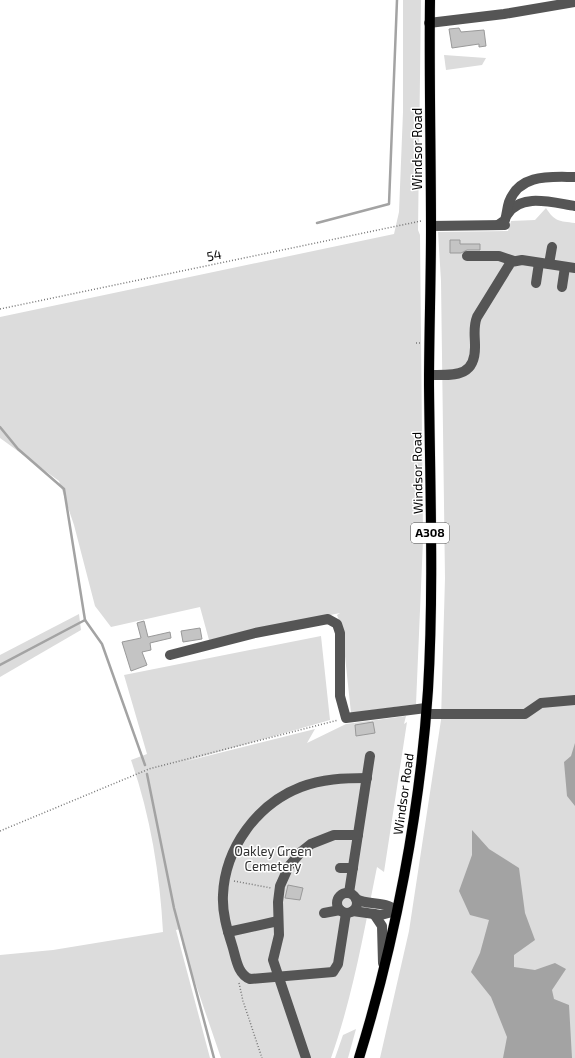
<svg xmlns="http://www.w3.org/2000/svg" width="575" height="1058" viewBox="0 0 575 1058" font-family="'Exo 2',sans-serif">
<rect width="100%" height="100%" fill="#fff"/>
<!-- green -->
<g fill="#dcdcdc">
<polygon points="403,0 421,0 418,230 420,235 423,540 416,704 351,713 342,628 337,615 340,613 209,640 200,607 111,627 95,606 74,525 59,481 0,438 0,317 394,234 399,212 403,112"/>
<polygon points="444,55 486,58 482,65 446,70"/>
<path d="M546 208C555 222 559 221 575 223V1058H380L409 931 441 720 445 578 441 281 438 232 508 231 511 221 535 220Z"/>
<polygon points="79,614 81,630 0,677 0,655"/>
<path d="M321 636 330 720 183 762 315 729 307 743 346 724 406 716 404 724 407 722 384 872 377 867C364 931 353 996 331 1058H221L183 947 180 929 176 930 210 1058H0V955L53 950 163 932C160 874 150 814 131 760L147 754 124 675Z"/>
<polygon points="356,1029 348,1058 335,1058 343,1035"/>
</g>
<!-- water -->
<g fill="#a3a3a3">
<polygon points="575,743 575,806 567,796 564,762 571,756"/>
<polygon points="472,830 489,849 519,868 525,913 535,940 514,955 514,967 535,970 555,963 566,969 552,990 554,999 569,1005 572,1058 503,1058 507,1037 491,997 471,972 480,953 489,920 470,915 459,891 472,855"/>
</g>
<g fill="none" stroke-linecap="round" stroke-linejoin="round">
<!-- stream -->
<g stroke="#a3a3a3" stroke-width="2.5">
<polyline points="317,223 389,204 397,0"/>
<polyline points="0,427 18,449 64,489 85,620"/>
<polyline points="0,665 85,620 102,644 145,765"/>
<polyline points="147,774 174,908 214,1058"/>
</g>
</g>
<!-- building -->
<g fill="#c4c4c4" stroke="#999">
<polygon points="459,28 461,32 484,30 486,46 479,47 479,44 452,48 449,29"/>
<polygon points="450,240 460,240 460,244 480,244 480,250 467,250 461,253 450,253"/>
<polygon points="144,621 148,637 170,632 171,638 150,643 151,650 142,652 147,665 131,671 122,642 141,638 137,623"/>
<polygon points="200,628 202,639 183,642 181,631"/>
<polygon points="373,722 375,733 356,736 355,725"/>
<polygon points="288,885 303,888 300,900 285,898"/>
</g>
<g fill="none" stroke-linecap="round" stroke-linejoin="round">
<defs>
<path id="major" d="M359 1058C395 942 420 812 428 690 434 589 430 487 429 385 429 334 431 282 431 230 431 153 429 77 430 0"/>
</defs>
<!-- major casing -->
<use href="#major" stroke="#dbdbdb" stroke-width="11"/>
<!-- path -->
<g stroke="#777" stroke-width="1.5" stroke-dasharray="1 2" stroke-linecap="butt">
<polyline points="0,309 421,221"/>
<polyline points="416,343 420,343"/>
<polyline points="0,831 149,769 338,720"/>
<polyline points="234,881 271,888"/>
<polyline points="239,983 243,1001 262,1058"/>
</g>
<!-- minor -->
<g stroke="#555" stroke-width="10">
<polyline points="429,23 504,14 575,2"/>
<path d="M507 215C520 192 554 203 575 206"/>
<path d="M498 225 505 220C507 214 507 208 509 202 520 173 551 177 575 177"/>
<polyline points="431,226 505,225"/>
<polyline points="467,256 499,256 514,261"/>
<polyline points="549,264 552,247"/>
<polyline points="536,283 539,263"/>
<polyline points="562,287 565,267"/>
<path d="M429 375C454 375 476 378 475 345 475 336 473 327 477 317L511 262 522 260 575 268"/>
<polyline points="170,655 255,633 328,619 337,624 340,633 340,696 346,718 426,708"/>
<polyline points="426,714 525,714 541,703 575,700"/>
<polyline points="340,868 353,868"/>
<polyline points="349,893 370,756"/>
<circle cx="347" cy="903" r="10"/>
<path d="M353 911 381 915 396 911C385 900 369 906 356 899"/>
<polyline points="324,913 340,910"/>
<path d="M346 913 338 964 333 972 250 979C237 974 236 957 232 945 227 929 222 912 223 895 225 848 257 804 301 787 322 779 344 778 367 778"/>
<polyline points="374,914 382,926 383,963"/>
<polyline points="228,932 278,921"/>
<polyline points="306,1058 273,960 279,935 278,902 280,886 289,866 301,852 311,844 334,835 358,835"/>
</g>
<!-- major -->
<use href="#major" stroke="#000" stroke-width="10"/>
</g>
<g text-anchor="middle" stroke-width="3" stroke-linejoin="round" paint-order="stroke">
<!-- shield labels -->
<rect fill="#fff" stroke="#4c4c4c" stroke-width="1" x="411" y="523" width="38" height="20" rx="3"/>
<g font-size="12" font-weight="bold" fill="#000">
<text x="430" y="537">A308</text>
</g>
<!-- street labels -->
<g font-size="13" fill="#000" stroke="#fff">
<text transform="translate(417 149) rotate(-90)" y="5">Windsor Road</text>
<text transform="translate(214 255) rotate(-12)" y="5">54</text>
<text transform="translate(417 473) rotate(-91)" y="5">Windsor Road</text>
<text transform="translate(403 794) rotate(-82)" y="5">Windsor Road</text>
</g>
<!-- park labels -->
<g font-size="13" fill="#333" stroke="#fff">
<text x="273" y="856">Oakley Green<tspan x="273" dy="15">Cemetery</tspan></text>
</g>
</g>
</svg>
